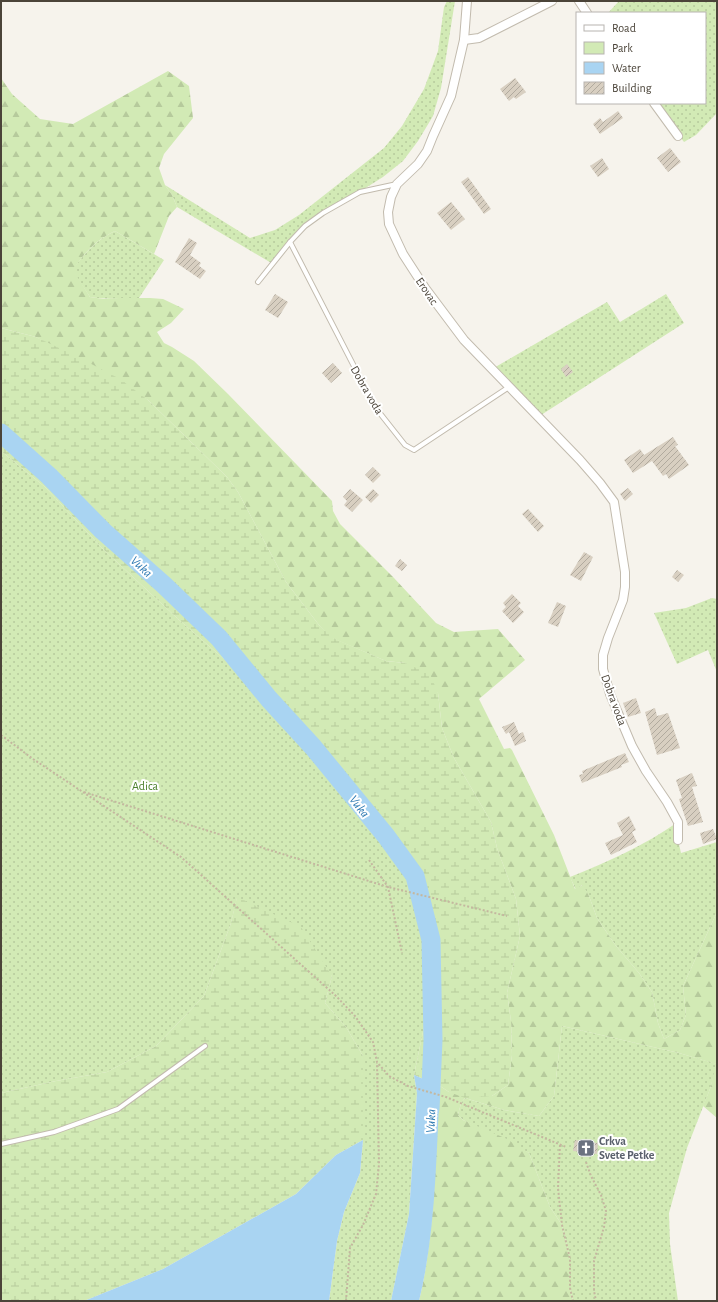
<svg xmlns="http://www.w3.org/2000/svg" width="718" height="1302" viewBox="0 0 718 1302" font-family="'Alegreya Sans',sans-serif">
<defs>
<pattern id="green-dots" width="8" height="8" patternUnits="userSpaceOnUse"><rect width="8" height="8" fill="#d2eab5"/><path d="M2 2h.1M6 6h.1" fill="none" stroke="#b6ca9c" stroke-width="1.8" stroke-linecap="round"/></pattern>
<pattern id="forest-firs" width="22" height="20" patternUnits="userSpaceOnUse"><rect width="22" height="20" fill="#d2eab5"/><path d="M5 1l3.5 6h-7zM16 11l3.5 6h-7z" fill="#b6ca9c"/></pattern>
<pattern id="wetland-marsh" width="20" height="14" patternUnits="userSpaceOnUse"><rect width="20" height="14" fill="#d2eab5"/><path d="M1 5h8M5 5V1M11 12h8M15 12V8" fill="none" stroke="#b6ca9c"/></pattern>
<pattern id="building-hatch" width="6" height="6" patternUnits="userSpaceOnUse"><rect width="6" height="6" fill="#d8cfc1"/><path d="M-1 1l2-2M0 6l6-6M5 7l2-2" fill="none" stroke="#b1aa9e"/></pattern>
</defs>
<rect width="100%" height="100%" fill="#f6f3ec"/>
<!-- green -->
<g fill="url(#green-dots)">
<polygon points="447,1 455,1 441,88 433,116 418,141 403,161 383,177 305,226 273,264 177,207 172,195 165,185 250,238 275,230 299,215 384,148 402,126 424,89 438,51 444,7"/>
<polygon points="619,1 717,1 717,113 696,135 684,142 654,103 705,103 705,13 608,13"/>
<path d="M115 231 164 260 139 298C122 298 106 300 90 297L72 270C85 253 96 240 115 231Z"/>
<polygon points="666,294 684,323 538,417 492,369 607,302 620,322"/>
<polygon points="1,451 45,487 103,549 178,619 232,666 288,728 331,782 372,826 389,848 409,884 423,928 422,952 425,1022 414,1075 417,1093 409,1214 391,1301 329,1301 337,1241 344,1212 360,1173 363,1140 363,1056 346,1027 325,1003 332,976 237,898 231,923 204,996 156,1046 107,1072 56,1081 1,1093"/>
<polygon points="712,598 717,599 717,672 708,650 677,664 654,613 686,608"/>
<path d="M678 822V840L681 853 717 842V912L683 986 686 1015 680 1030 664 1039 658 1023 652 992 639 973 616 946 597 918 589 896 582 885 576 890 570 877C608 862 645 845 678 822Z"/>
<polygon points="562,1026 679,1053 717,1064 710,1089 687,1148 669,1213 670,1244 678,1301 573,1301 570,1288 570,1259 562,1225 550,1207 529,1153 463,1120 458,1115 461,1103 465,1098 504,1110 539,1116 554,1096"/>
</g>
<!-- forest -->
<path fill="url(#forest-firs)" d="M168 71 189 86 193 118 164 154 159 168 165 185 172 195 177 207 169 216 154 254 115 231C96 240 84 253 73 270L90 297 104 299 119 298H150L163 299 184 309 171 323 157 332 164 343 172 347 194 361 228 394 332 501 333 511 340 524 394 578 436 623 454 632 498 629 525 660 479 699 504 749 510 748 512 750 554 835 575 889 583 885 589 896 597 918 616 946 639 973 652 992 658 1023 664 1039 680 1030 686 1015 683 986 717 912V1118L703 1106 710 1089 716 1064 679 1053 562 1026 554 1096 539 1116 504 1110 465 1098 461 1103 458 1115 463 1120 507 1139 529 1153 550 1207 562 1225 570 1259V1288L573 1301H419C436 1231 434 1157 440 1086L449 1092 492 1096 508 1085 512 1055 511 1021 507 993 520 936 516 899 497 848 491 822 454 758 442 728 438 693 405 663 386 661 332 638 319 625 286 582 238 492 227 477 148 400 36 337 1 328V78L12 94 40 119 73 124Z"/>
<!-- wetland -->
<g fill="url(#wetland-marsh)">
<polygon points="1,328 36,337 80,358 120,379 148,400 227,477 238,492 286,582 319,625 333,638 386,661 405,663 430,674 438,693 442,728 454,758 491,822 497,848 516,899 520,936 507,993 511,1021 512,1055 508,1085 492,1096 465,1098 449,1092 440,1086 414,1075 425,1022 422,952 423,928 409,884 389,848 372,826 331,782 288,728 232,666 178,619 103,549 45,487 1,451"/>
<polygon points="237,897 301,927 332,976 325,1003 346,1027 363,1056 363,1140 336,1155 296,1194 163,1269 84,1301 1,1301 1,1093 56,1081 107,1072 156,1046 204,996 231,923"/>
</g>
<!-- water -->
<g fill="#a9d4f2">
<path d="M414 1075 440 1086C436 1156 436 1232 419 1301H391L409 1214 417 1093Z"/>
<polygon points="363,1140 360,1173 344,1212 337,1241 329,1301 84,1301 163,1269 296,1194 336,1155"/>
</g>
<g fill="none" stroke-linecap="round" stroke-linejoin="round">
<!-- river -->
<polyline stroke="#a9d4f2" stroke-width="19" points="1,433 49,476 103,531 164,585 219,638 269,699 313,747 386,836 415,876 431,940 433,1040 430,1109"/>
</g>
<!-- building -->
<g fill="url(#building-hatch)">
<polygon points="515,78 526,92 516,99 514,97 509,101 500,89"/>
<polygon points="618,111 623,118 600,134 593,124 600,118 603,122"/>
<polygon points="670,148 681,162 668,172 657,158"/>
<polygon points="602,158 609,169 598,177 590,166"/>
<polygon points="468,177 491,209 484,214 461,182"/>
<polygon points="451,202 465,219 451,230 437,213"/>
<polygon points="189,238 197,243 190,255 201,263 199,266 206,271 200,279 175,262"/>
<polygon points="275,294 288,302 278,318 265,310"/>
<polygon points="333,363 342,373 331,383 322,373"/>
<polygon points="567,364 573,372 566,377 561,369"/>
<polygon points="673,437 678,445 675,446 689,465 669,479 666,474 663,476 652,461 633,473 624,460 640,449 644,455"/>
<polygon points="373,467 381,475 373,483 365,475"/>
<polygon points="628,488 633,494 625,501 620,494"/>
<polygon points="350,489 363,500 352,512 344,505 347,501 343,497"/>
<polygon points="373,489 379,495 371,503 365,497"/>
<polygon points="528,509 544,526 538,532 522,514"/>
<polygon points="584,552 593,557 581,581 570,575"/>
<polygon points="400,559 407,565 402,571 395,566"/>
<polygon points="677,570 684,575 678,582 672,577"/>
<polygon points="512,594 521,603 518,606 524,612 513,623 502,611 506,607 503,603"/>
<polygon points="557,602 566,606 558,627 548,623"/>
<polygon points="636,698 641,713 628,717 623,703"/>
<polygon points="655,708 657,716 668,713 680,748 657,755 645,712"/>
<polygon points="514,722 519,734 523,732 526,741 515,746 509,732 506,734 502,727"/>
<polygon points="625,753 629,762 621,765 622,767 582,783 579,775 583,774 582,771"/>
<polygon points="692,773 697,786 692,787 703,822 688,826 679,799 682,798 676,780"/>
<polygon points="629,816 636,830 632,832 637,842 611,855 605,843 623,835 617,823"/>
<polygon points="713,829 717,839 703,844 700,833"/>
<polygon points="575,1140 598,1143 597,1154 573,1151"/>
</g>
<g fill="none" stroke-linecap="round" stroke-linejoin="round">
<defs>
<g id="lane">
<polyline points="290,242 375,407 405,445 414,450 509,387"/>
<polyline points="258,282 290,242 305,226 323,213 360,192 397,184"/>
<polyline points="1,1144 54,1132 118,1109 205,1046"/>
</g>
<g id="street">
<polyline points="467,1 464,40 451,96 433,136 427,151 418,164 397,184 391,197 388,212 389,224 403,254 425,288 464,340 580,460 600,483 614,502 625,572 625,587 623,600 608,638 603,655 603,669 610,694 632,746 646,771 667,802 678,822 678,840"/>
<polyline points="579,1 587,13"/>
<polyline points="464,40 479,38 552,1"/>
<polyline points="654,103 678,136"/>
</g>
</defs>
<!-- lane casing -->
<use href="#lane" stroke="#c2bbae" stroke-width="6"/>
<!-- street casing -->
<use href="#street" stroke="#c2bbae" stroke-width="10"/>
<!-- path -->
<g stroke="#c4b79f" stroke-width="2" stroke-dasharray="2 2" stroke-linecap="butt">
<polyline points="1,735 33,759 181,857 336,996 355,1016 373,1042 377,1062 389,1076 408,1086 446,1097 566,1147"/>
<polyline points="84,792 388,887 507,916"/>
<polyline points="369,860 388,887 402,953"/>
<polyline points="560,1145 558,1188 562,1225 570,1259 570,1288 573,1301"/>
<polyline points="586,1162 591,1176 601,1195 606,1211 604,1227 594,1261 594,1291 596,1301"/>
<polyline points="346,1301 350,1248 363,1225 376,1194 379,1164 377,1063"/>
</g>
<!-- lane -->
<use href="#lane" stroke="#fff" stroke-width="4"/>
<!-- street -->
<use href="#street" stroke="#fff" stroke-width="8"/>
</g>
<!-- icons -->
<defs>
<symbol id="church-square" viewBox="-11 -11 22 22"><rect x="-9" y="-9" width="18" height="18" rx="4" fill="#6b7280" stroke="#fff"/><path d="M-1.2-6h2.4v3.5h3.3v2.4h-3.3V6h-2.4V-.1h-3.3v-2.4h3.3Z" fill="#fff"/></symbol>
</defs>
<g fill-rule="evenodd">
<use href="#church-square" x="576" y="1138" width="20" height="20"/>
</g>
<g text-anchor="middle" stroke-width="4" stroke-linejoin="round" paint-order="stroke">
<!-- street labels -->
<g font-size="12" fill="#4b4439" stroke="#fff">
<text transform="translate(427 291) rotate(56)" y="4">Erovac</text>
<text transform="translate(367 390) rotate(60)" y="4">Dobra voda</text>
<text transform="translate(614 700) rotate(70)" y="4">Dobra voda</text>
</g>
<!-- park labels -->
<g font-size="12" fill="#4a7f2a" stroke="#fff">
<text x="145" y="790">Adica</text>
</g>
<!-- worship labels -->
<g font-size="12" font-weight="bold" fill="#5b616d" stroke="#fff" text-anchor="start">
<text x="599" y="1145">Crkva<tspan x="599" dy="14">Svete Petke</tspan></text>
</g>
<!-- water labels -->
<g font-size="13" font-style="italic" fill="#2e7ab2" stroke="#fff">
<text transform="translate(142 566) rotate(43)" y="5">Vuka</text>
<text transform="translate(360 806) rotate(52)" y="5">Vuka</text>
<text transform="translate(430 1121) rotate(-88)" y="5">Vuka</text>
</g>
</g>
<!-- border -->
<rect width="718" height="1302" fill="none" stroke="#4b4439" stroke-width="4"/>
<!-- legend -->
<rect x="576" y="12" width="130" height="92" fill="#ffffff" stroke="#b7b4b0"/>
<rect x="584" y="25" width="20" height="6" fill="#ffffff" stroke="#b7b4b0"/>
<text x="612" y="32" font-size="12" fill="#4b4439">Road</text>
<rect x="584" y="42" width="20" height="12" fill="#d2eab5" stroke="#b7b4b0"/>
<text x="612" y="52" font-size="12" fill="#4b4439">Park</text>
<rect x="584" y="62" width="20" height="12" fill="#a9d4f2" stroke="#b7b4b0"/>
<text x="612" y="72" font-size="12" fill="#4b4439">Water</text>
<rect x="584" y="82" width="20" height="12" fill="url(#building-hatch)" stroke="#b7b4b0"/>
<text x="612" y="92" font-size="12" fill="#4b4439">Building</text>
</svg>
